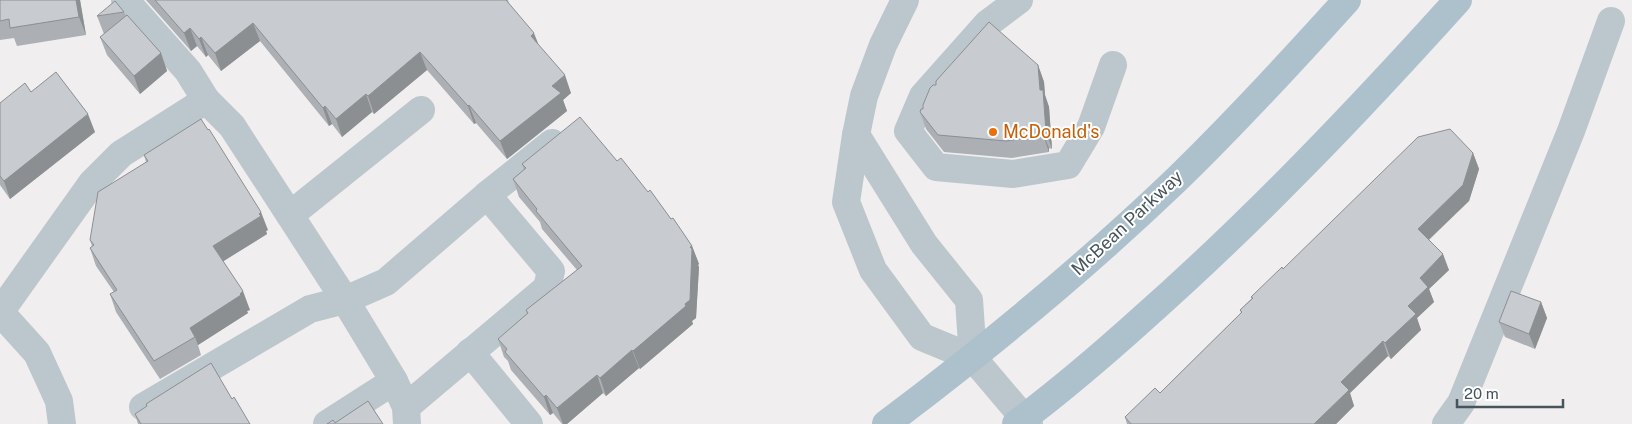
<svg xmlns="http://www.w3.org/2000/svg" width="1632" height="424" viewBox="0 0 1632 424" font-family="'Public Sans',sans-serif">
<rect width="100%" height="100%" fill="#f0eeee"/>
<g fill="none" stroke-linecap="round" stroke-linejoin="round">
<!-- minor -->
<g stroke="#bcc7cd" stroke-width="28">
<polyline points="125,0 188,71 206,100 232,126 345,300 394,381 406,407 407,424"/>
<polyline points="905,0 883,45 864,96 856,135 846,202 873,270 922,337 973,358 1029,424"/>
<polyline points="1019,0 987,24 923,96 908,131 936,167 1013,174 1068,165 1091,127 1113,65"/>
<polyline points="856,135 924,244 969,300 973,358"/>
<polyline points="290,215 421,110"/>
<polyline points="0,312 92,183 121,154 206,100"/>
<polyline points="0,312 37,353 59,401 62,424"/>
<polyline points="470,352 529,424"/>
<polyline points="143,407 310,309 345,300 386,282 487,195 552,143"/>
<polyline points="406,407 547,288 551,271 487,195"/>
<polyline points="327,424 394,381"/>
<polyline points="1446,424 1461,403 1571,131 1611,21"/>
</g>
<!-- major -->
<g stroke="#adc1cd" stroke-width="28">
<path d="M886 424C987 348 1084 268 1175 181 1235 123 1291 62 1347 0"/>
<path d="M1016 424C1060 391 1101 356 1141 320 1254 220 1357 112 1458 0"/>
</g>
</g>
<!-- wall -->
<g fill="#acafb3">
<polygon points="0,0 80,0 86,35 17,46 14,38 0,40"/>
<polygon points="146,0 508,0 509,4 538,44 571,93 563,100 567,111 507,159 476,123 474,124 427,70 374,114 372,112 342,137 332,124 329,126 260,41 221,71 208,55 206,57 197,46 191,51"/>
<polygon points="124,12 126,16 161,53 167,71 140,94 107,55 100,37 104,34 97,16"/>
<polygon points="1038,65 1044,82 1045,95 1049,107 1052,149 1049,148 1049,152 1012,158 944,152 926,129 920,112 923,109"/>
<polygon points="31,92 95,132 10,199 0,185 0,103"/>
<polygon points="1473,153 1479,169 1469,201 1429,240 1449,270 1429,289 1434,302 1417,318 1421,330 1391,359 1388,356 1350,393 1354,406 1336,424 1127,424 1125,417 1160,393 1241,313 1240,310 1252,298 1251,297 1283,269"/>
<polygon points="144,155 268,230 266,231 267,234 223,261 250,310 247,311 248,313 198,345 201,355 160,379 116,312 110,294 114,292 96,266 90,248 92,246 90,240 146,162"/>
<polygon points="617,161 671,219 692,246 699,264 698,265 699,267 696,318 692,321 693,324 640,369 639,368 606,396 603,393 567,424 562,424 553,413 550,415 511,370 508,361 504,357 498,339 527,314 526,310 577,270 542,229 540,222 519,197 513,179 524,170 522,164"/>
<polygon points="1541,302 1547,318 1535,349 1505,337 1499,322"/>
<polygon points="232,399 250,424 138,424 135,414"/>
</g>
<!-- shaded-wall -->
<g fill="#8c8f92">
<polygon points="76,0 80,0 86,35 79,17"/>
<polygon points="253,23 260,41 221,71 215,53"/>
<polygon points="190,28 197,46 191,51 184,33"/>
<polygon points="534,33 541,51 531,36"/>
<polygon points="201,37 208,55 206,57 199,39"/>
<polygon points="420,52 427,70 374,114 368,96"/>
<polygon points="161,53 167,71 140,94 134,76"/>
<polygon points="1038,65 1044,82 1045,95 1049,107 1052,149 1046,132 1040,90"/>
<polygon points="565,75 571,93 563,100 567,111 507,159 500,141 552,86"/>
<polygon points="366,94 372,112 342,137 336,119"/>
<polygon points="469,105 476,123 474,124 468,106"/>
<polygon points="325,106 332,124 329,126 323,108"/>
<polygon points="88,114 95,132 10,199 4,181"/>
<polygon points="1042,131 1049,148 1049,152 1043,135"/>
<polygon points="1473,153 1479,169 1469,201 1424,244 1418,229"/>
<polygon points="261,212 268,230 266,231 267,234 219,264 213,246"/>
<polygon points="692,246 699,264 698,265 699,267 696,318 692,321 693,324 640,369 633,351 685,304 690,247"/>
<polygon points="1443,254 1449,270 1429,289 1434,302 1417,318 1421,330 1391,359 1385,343 1408,306 1420,278"/>
<polygon points="243,291 250,310 247,311 248,313 198,345 195,337 190,328"/>
<polygon points="1541,302 1547,318 1535,349 1529,334"/>
<polygon points="1383,341 1388,356 1350,393 1354,406 1336,424 1314,424 1341,382"/>
<polygon points="632,350 639,368 606,396 600,378"/>
<polygon points="597,375 603,393 567,424 563,424 557,408"/>
<polygon points="546,395 553,413 550,415 544,397"/>
</g>
<!-- building -->
<g fill="#c8ccd0" stroke="#8c8f92">
<polygon points="0,0 76,0 79,17 10,28 9,19 0,21"/>
<polygon points="155,0 506,0 534,33 531,36 565,75 552,86 561,93 500,141 469,105 468,106 420,52 368,96 366,94 336,119 325,106 323,108 253,23 215,53 201,37 199,39 190,28 184,33"/>
<polygon points="115,1 124,12 97,16"/>
<polygon points="127,15 161,53 134,76 100,37"/>
<polygon points="989,22 1038,65 1040,90 1043,90 1046,132 1042,131 1043,135 1006,141 938,135 920,112 921,109 923,109 923,105 930,88 933,85 936,85 936,81"/>
<polygon points="56,72 88,114 4,181 0,176 0,103 25,83 31,92"/>
<polygon points="580,117 617,161 621,158 648,192 650,190 671,219 673,218 692,246 690,247 692,249 690,300 685,304 686,306 633,351 632,350 600,378 597,375 557,408 546,395 544,397 505,352 507,349 498,339 528,313 526,310 582,266 536,211 537,209 513,179 526,168 522,164"/>
<polygon points="201,119 208,130 209,129 261,212 259,214 261,216 213,246 243,291 240,294 241,295 190,328 195,337 154,361 110,294 117,290 90,248 94,245 90,240 98,192 148,161 144,155"/>
<polygon points="1450,129 1473,153 1463,185 1418,229 1443,254 1420,278 1428,287 1408,306 1416,314 1385,343 1383,341 1341,382 1349,390 1314,424 1131,424 1125,417 1155,388 1160,393 1242,312 1240,310 1253,298 1251,297 1282,267 1283,269 1418,137"/>
<polygon points="1511,291 1541,302 1529,334 1499,322"/>
<polygon points="211,363 232,399 234,397 250,424 141,424 135,414 147,406 146,404"/>
<polygon points="368,401 383,424 327,424 333,420 335,423"/>
</g>
<!-- markers -->
<circle fill="#e8710a" stroke="#fff" stroke-width="2" cx="993" cy="132" r="5"/>
<g text-anchor="middle" stroke-width="4" stroke-linejoin="round" paint-order="stroke">
<!-- food labels -->
<g font-size="18" fill="#c56008" stroke="#fff" text-anchor="start">
<text x="1003" y="138">McDonald's</text>
</g>
<!-- street labels -->
<g font-size="18" fill="#46545b" stroke="#fff">
<text transform="translate(1127 223) rotate(-43)" y="6">McBean Parkway</text>
</g>
</g>
<!-- scale -->
<path d="M1457 399v8h106v-8" fill="none" stroke="#46545b" stroke-width="2.5"/>
<text x="1464" y="399" font-size="15" fill="#46545b" stroke="#ffffff" stroke-width="4" paint-order="stroke">20 m</text>
</svg>
